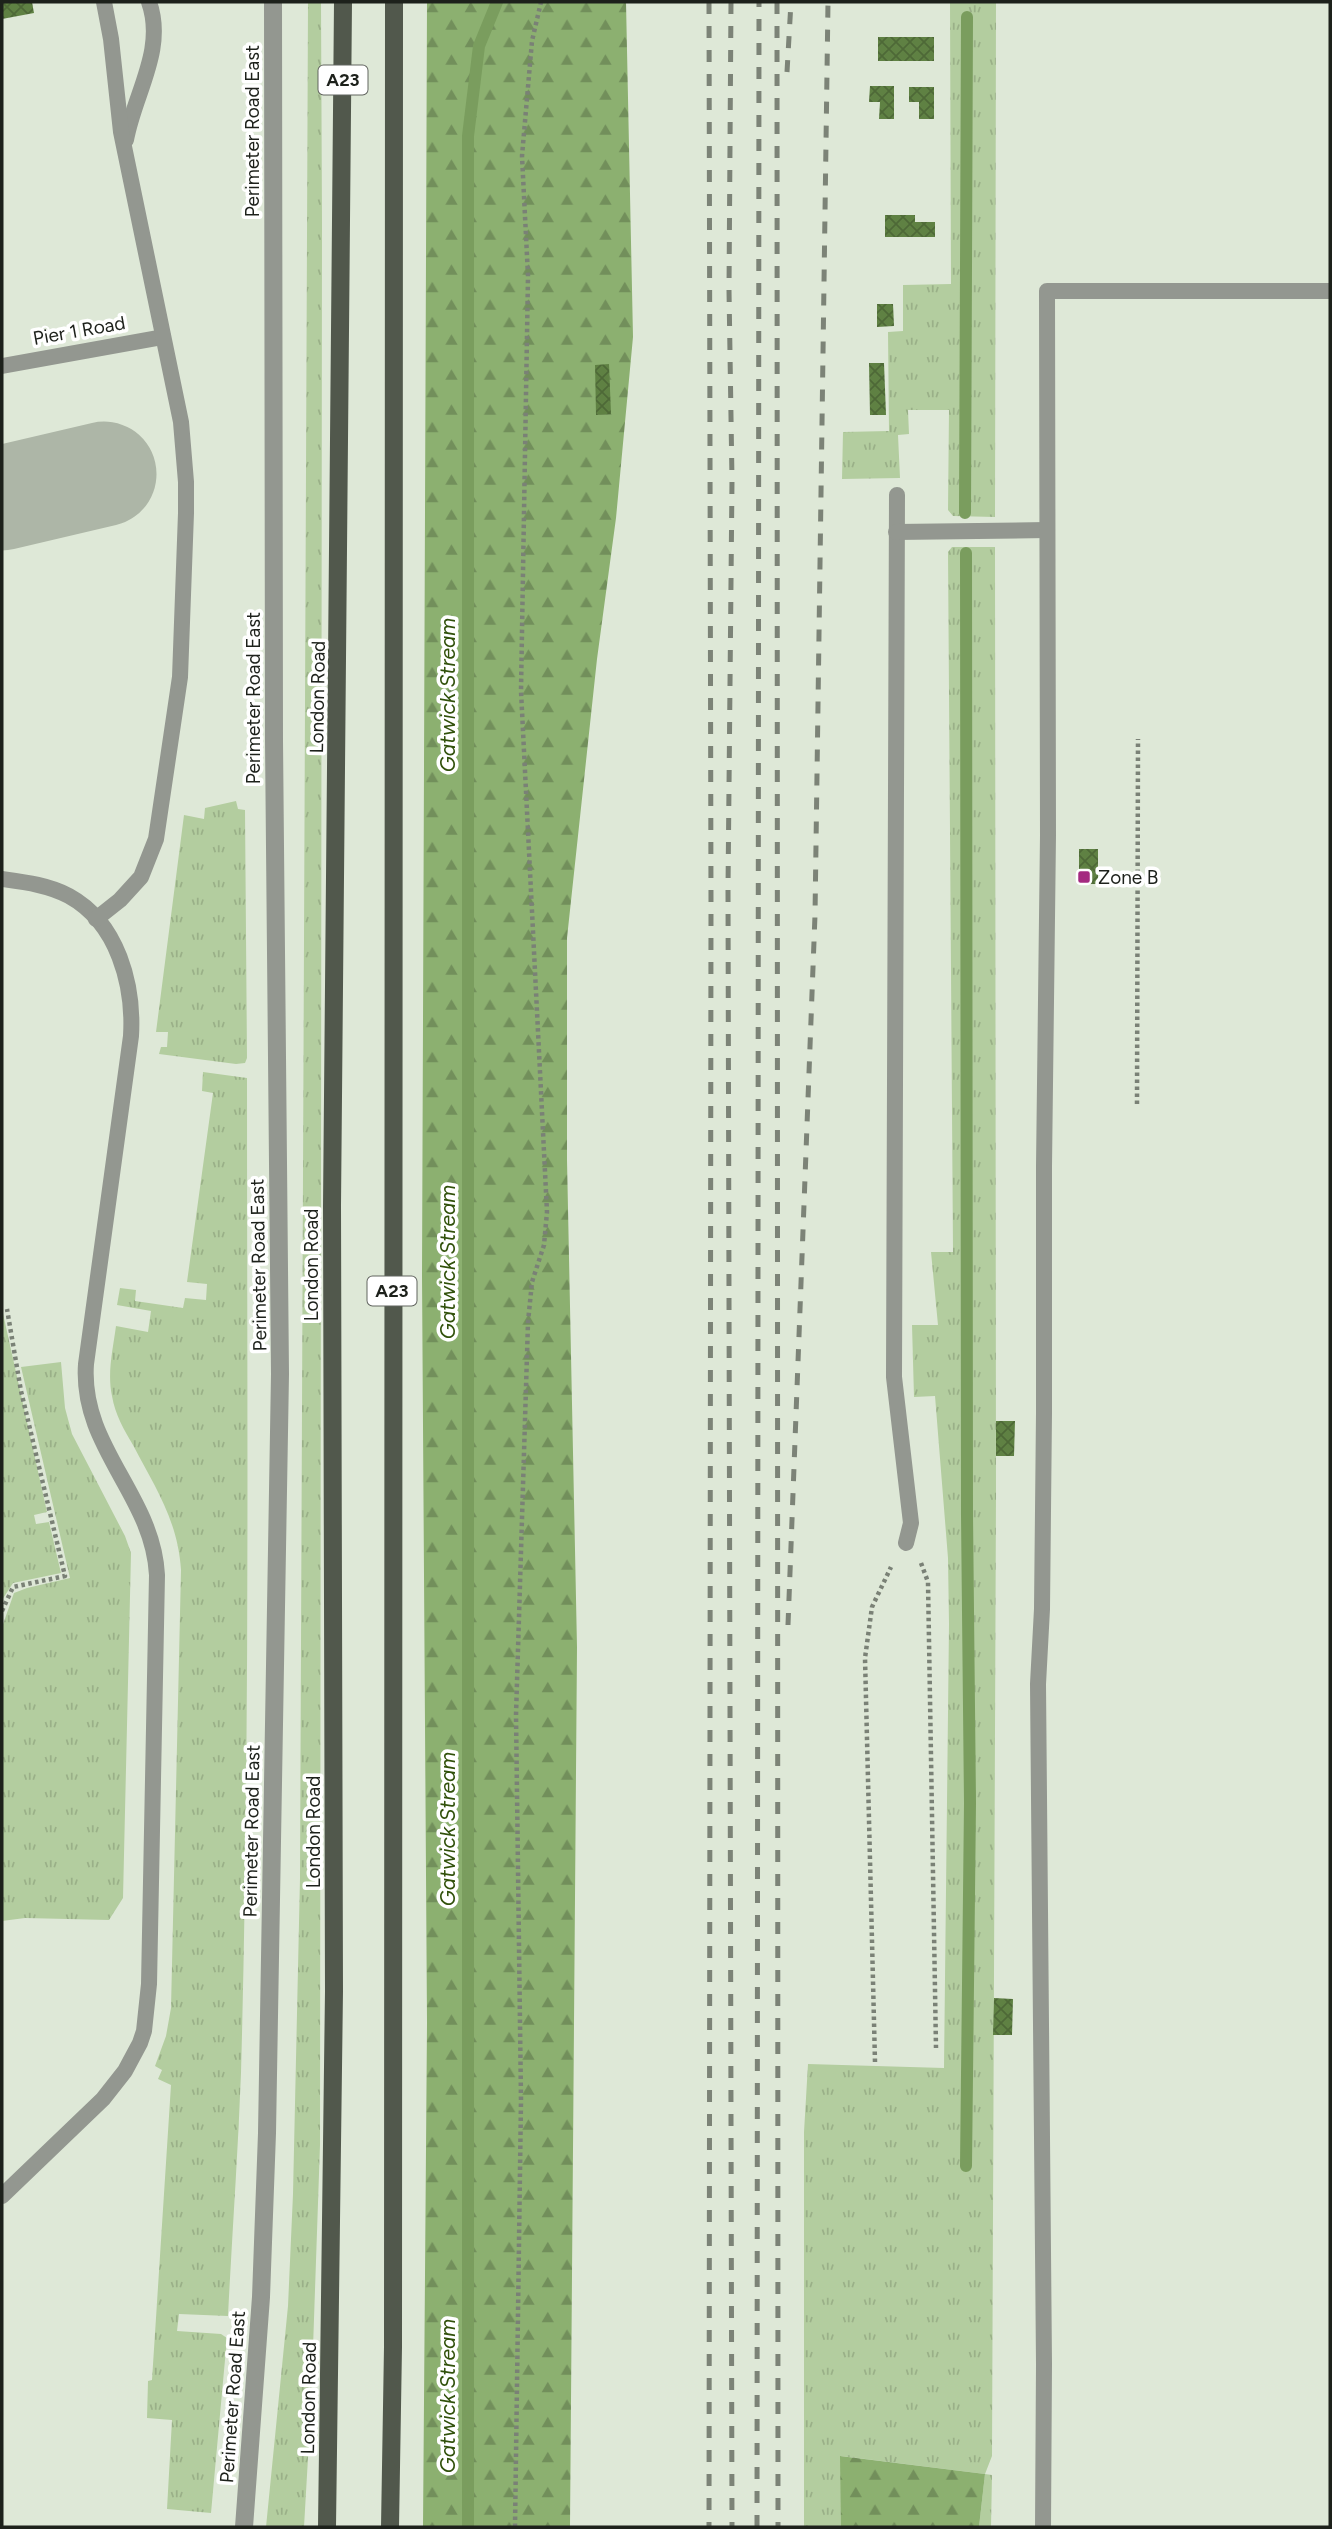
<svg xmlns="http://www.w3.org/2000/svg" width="1332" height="2529" viewBox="0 0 1332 2529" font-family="Figtree,sans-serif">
<defs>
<pattern id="grass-tufts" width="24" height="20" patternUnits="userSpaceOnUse" patternTransform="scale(1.75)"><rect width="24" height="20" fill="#b3cd9f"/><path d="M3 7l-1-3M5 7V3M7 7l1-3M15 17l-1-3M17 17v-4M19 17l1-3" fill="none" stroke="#9ab088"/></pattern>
<pattern id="forest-firs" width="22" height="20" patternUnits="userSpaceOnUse" patternTransform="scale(1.75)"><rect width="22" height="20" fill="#8cb070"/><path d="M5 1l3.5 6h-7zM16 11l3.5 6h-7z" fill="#728f5b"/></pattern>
<pattern id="building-cross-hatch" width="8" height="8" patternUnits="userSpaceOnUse" patternTransform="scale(1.75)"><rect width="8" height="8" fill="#5f8143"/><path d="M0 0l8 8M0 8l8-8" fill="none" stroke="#4e6937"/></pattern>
</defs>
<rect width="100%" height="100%" fill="#dee8d7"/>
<!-- grass -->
<g fill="url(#grass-tufts)">
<polygon points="308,2 321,2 322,224 320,2145 311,2406 304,2527 266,2527 288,2306 293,2194 300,1878"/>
<polygon points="950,2 996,2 995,517 953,516 948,510 949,410 908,410 909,434 898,435 900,478 842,479 843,432 889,431 888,332 903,331 903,285 951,284"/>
<polygon points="952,547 995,547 996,1493 992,2456 985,2474 992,2475 991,2527 979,2527 985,2474 841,2456 841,2527 804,2527 804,2132 808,2064 944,2068 949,1624 948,1558 935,1396 914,1397 912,1325 938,1325 931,1252 953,1252 948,552"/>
<polygon points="236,801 238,809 245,810 247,1058 245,1063 236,1064 159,1054 161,1047 167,1047 168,1032 156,1032 184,815 204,819 205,808"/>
<path d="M203 1072 247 1078C247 1410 250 1742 241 2073 238 2154 232 2235 228 2316L179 2314 177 2331 221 2334 227 2338 211 2513 167 2509 172 2420 147 2418 148 2381 152 2380 171 2085 158 2079 162 2070 155 2066 166 2036 171 2008 181 1570C178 1521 155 1487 133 1445 124 1430 115 1414 112 1396 107 1373 113 1349 116 1326L148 1332 151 1311 117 1305 120 1288 136 1290 135 1301 183 1308 185 1298 206 1300 207 1284 187 1282 213 1093 202 1091Z"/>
<polygon points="2,1309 47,1512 34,1515 36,1524 49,1522 61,1573 13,1583 2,1600"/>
<polygon points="61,1362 65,1408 72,1434 125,1536 131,1553 123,1898 109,1920 25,1918 2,1921 2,1627 14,1593 27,1588 70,1578 21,1367"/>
</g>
<!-- forest -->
<g fill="url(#forest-firs)">
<polygon points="427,2 626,2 633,337 616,518 597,659 567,938 567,1160 577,1647 570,2527 423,2527 427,2023 422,1276"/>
<polygon points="840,2456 985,2474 979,2527 841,2527"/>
</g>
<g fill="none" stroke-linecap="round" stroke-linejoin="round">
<!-- stream -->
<g stroke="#7a9d5e" stroke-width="12">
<polyline points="965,513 967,17"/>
<polyline points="966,553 967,1515 970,1803 966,2166"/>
<polyline points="468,2527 468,136 479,46 497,2"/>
</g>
<!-- taxiway -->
<polyline stroke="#adb6a7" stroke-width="105" points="2,498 104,474"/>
</g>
<!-- building -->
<g fill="url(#building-cross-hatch)">
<polygon points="2,2 32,2 34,13 2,19"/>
<rect x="878" y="37" width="56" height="24"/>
<polygon points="870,86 894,86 894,119 879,119 880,102 869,102"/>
<polygon points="909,87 934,87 934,119 919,119 919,102 909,102"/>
<polygon points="885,215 915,215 915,222 935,222 935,237 885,237"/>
<polygon points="877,304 893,304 894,326 877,327"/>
<polygon points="869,363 884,363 886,415 870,415"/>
<polygon points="609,364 611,414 596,415 595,365"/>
<rect x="1079" y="849" width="19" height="35"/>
<polygon points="996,1421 1015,1421 1014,1456 996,1456"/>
<polygon points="994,1998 1013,1999 1012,2035 993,2035"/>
</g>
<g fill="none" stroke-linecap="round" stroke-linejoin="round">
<!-- path -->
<g stroke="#7a8176" stroke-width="4.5" stroke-dasharray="3.5 3.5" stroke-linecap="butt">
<polyline points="1137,1104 1138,739"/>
<polyline points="921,1563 928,1582 936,2048"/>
<polyline points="2,1611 13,1587 65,1576 21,1391 7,1309"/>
<polyline points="875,2062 865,1658 872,1607 891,1567"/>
<polyline points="515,2527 521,2100 516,1715 528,1322 532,1282 544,1245 547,1212 521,691 528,276 522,156 532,41 541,2"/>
</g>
<!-- lane -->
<g stroke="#939790" stroke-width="16">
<path d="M126 140C134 94 166 50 149 2"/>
<polyline points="2,366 163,337"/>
<polyline points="897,495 894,1377 911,1523 906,1543"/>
<polyline points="896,532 1047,530"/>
<path d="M2 879C24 882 49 885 69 896 118 923 134 985 131 1036L86 1364C80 1447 153 1495 157 1575L149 1984 144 2031 140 2043 125 2071 103 2099 2 2196"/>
<polyline points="96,919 120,900 141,877 156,839 180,677 186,513 186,482 181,422 121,132 111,39 104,2"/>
<polyline points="1043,2527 1044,2364 1038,1684 1042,1609 1044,1413 1044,1167 1048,835 1047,291 1330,291"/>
</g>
<!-- street -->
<polyline stroke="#939790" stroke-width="18" points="244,2527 261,2297 267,2133 280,1374 274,741 273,2"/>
<!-- primary -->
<g stroke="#51584c" stroke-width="18">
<polyline points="327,2527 334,1991 332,1206 343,2"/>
<polyline points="390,2527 393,2347 394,2"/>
</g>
<!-- rail -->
<g stroke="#7c8377" stroke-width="5" stroke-dasharray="12 12" stroke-linecap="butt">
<polyline points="709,2 711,903 709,2527"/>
<polyline points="731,2 729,290 732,480 728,889 732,2527"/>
<polyline points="777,2 778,2527"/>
<polyline points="787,72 791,2"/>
<polyline points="788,1625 815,915 828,2"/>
<polyline points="757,2527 759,2"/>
</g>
</g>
<!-- markers -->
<rect fill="#a42a80" stroke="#fff" stroke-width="2.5" x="1077" y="870" width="14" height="14" rx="3.5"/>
<g text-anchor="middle" stroke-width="7" stroke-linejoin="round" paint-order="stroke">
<!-- shield labels -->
<g fill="#fff" stroke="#61645f" stroke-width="2">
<rect x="318.5" y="65.5" width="49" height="29" rx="5"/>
<rect x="367.5" y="1276.5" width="49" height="29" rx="5"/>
</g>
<g font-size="18" font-weight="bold" fill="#1d211b">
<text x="343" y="86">A23</text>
<text x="392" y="1297">A23</text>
</g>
<!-- street labels -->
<g font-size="19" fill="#1d211b" stroke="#fff">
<text transform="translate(252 131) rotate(-90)" y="7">Perimeter Road East</text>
<text transform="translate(79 330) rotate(-10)" y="7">Pier 1 Road</text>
<text transform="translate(317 697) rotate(-89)" y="7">London Road</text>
<text transform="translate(253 698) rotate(-90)" y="7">Perimeter Road East</text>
<text transform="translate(258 1265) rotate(-91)" y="7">Perimeter Road East</text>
<text transform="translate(311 1265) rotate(-90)" y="7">London Road</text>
<text transform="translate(251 1831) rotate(-89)" y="7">Perimeter Road East</text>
<text transform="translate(313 1832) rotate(-90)" y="7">London Road</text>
<text transform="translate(232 2397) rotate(-86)" y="7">Perimeter Road East</text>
<text transform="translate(308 2398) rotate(-89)" y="7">London Road</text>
</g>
<!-- poi labels -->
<g font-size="19" fill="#1d211b" stroke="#fff" text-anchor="start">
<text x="1098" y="884">Zone B</text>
</g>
<!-- water labels -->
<g font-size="21" font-style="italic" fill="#31510b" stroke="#fff">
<text transform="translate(448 695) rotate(-90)" y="7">Gatwick Stream</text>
<text transform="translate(448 1262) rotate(-90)" y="7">Gatwick Stream</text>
<text transform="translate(448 1829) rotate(-90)" y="7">Gatwick Stream</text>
<text transform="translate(448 2396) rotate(-90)" y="7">Gatwick Stream</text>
</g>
</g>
<!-- border -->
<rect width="1332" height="2529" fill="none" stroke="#1d211b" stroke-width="7"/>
</svg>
